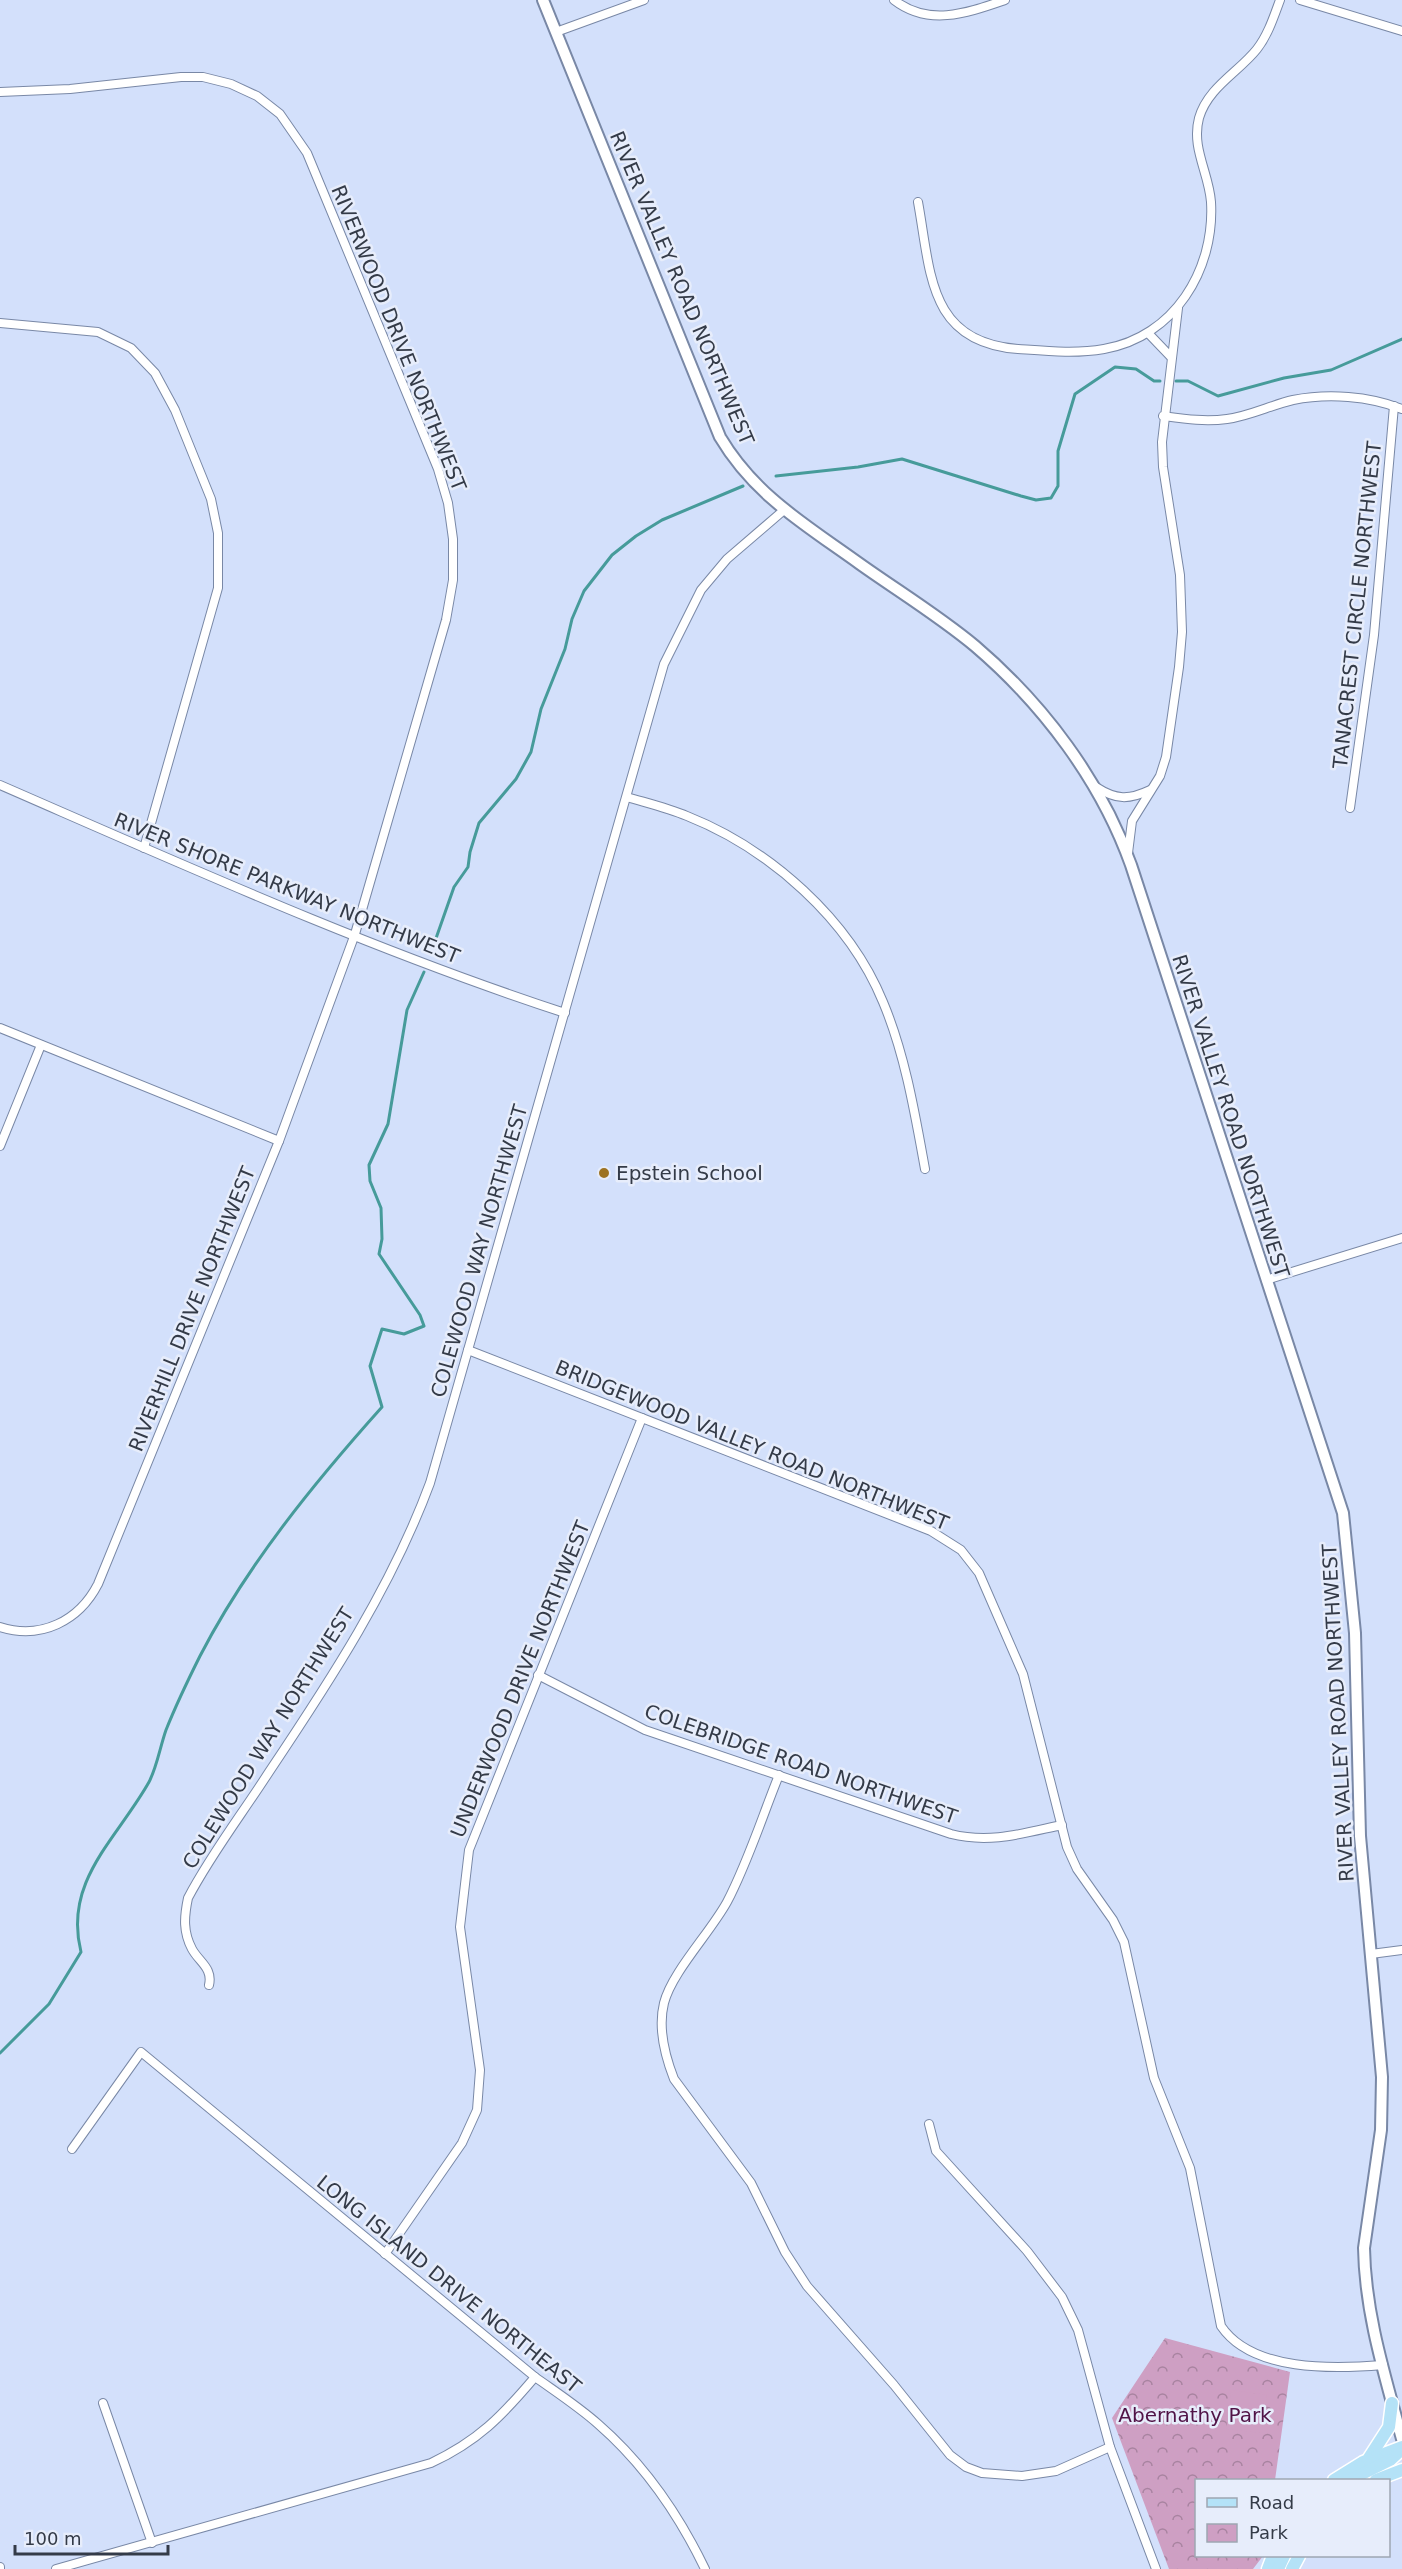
<svg xmlns="http://www.w3.org/2000/svg" width="1402" height="2569" viewBox="0 0 1402 2569" font-family="'DejaVu Sans',sans-serif">
<defs>
<pattern id="park-crowns" width="20" height="18" patternUnits="userSpaceOnUse" patternTransform="scale(1.5)"><rect width="20" height="18" fill="#ce9fc3"/><path d="M2 6a3 3 0 1 1 6 0M12 15a3 3 0 1 1 6 0" fill="none" stroke="#a883a0"/></pattern>
</defs>
<rect width="100%" height="100%" fill="#d3e0fb"/>
<!-- park -->
<polygon fill="url(#park-crowns)" points="1165,2338 1290,2372 1275,2480 1196,2480 1196,2556 1263,2556 1253,2569 1169,2569 1112,2418"/>
<!-- pitch -->
<g fill="#ce9fc3">
<polygon points="1231,2390 1267,2395 1265,2411 1229,2407"/>
<polygon points="1228,2413 1264,2417 1262,2433 1226,2429"/>
</g>
<g fill="none" stroke-linecap="round" stroke-linejoin="round">
<!-- stream -->
<g stroke="#469b9a" stroke-width="3">
<polyline points="1176,381 1188,381 1218,396 1284,378 1331,370 1402,339"/>
<polyline points="776,476 858,467 902,459 1021,496 1036,500 1051,498 1058,486 1058,451 1075,394 1115,367 1136,369 1154,381 1160,381"/>
<polyline points="434,944 454,887 468,867 470,852 479,823 516,779 531,752 541,709 565,649 572,619 584,591 612,555 636,536 662,520 743,486"/>
<path d="M0 2053 49 2004 81 1952C63 1881 117 1839 149 1782 157 1767 160 1747 166 1730 176 1705 188 1680 200 1656 247 1565 314 1483 382 1407L370 1366 382 1329 404 1334 424 1326 420 1315 379 1254 382 1239 381 1208 370 1181 369 1165 388 1124 407 1010 424 972"/>
</g>
<defs>
<g id="minor">
<path d="M894 0C929 27 967 13 1005 0"/>
<polyline points="1300,0 1402,31"/>
<polyline points="556,32 644,0"/>
<path d="M0 92 70 89 181 77H203L231 84 257 96 280 114 307 153 438 469 448 503 453 539V580L446 620 355 934 279 1141 98 1584C79 1621 41 1640 0 1627"/>
<path d="M918 202C931 273 928 342 1018 349 1046 351 1076 354 1104 349 1174 337 1215 270 1211 202 1209 173 1191 148 1199 118 1208 87 1239 72 1257 49 1268 35 1274 16 1280 0"/>
<polyline points="0,323 98,332 131,348 155,373 175,410 211,499 218,533 218,588 144,848"/>
<polyline points="1148,333 1171,357"/>
<path d="M1163 416C1185 419 1205 422 1227 419 1250 416 1271 405 1293 400 1328 393 1369 396 1402 409"/>
<path d="M0 785C186 866 372 950 565 1013"/>
<path d="M1096 787C1116 800 1129 800 1150 790"/>
<path d="M627 797C647 803 668 808 687 816 770 849 849 919 883 1002 905 1054 915 1114 925 1169"/>
<polyline points="1350,808 1374,635 1394,406"/>
<polyline points="1128,853 1132,821 1160,776 1166,757 1179,667 1182,632 1180,575 1163,467 1162,442 1178,308"/>
<polyline points="0,1028 279,1141"/>
<polyline points="0,1146 41,1045"/>
<polyline points="1266,1280 1402,1238"/>
<path d="M468 1350 931 1531 961 1550 979 1573 1023 1674 1067 1847 1077 1869 1113 1920 1124 1942 1154 2078 1190 2168 1221 2326C1252 2372 1334 2369 1383 2365"/>
<path d="M538 1675 645 1730 951 1834C990 1844 1024 1833 1062 1825"/>
<path d="M779 1775C762 1817 748 1862 727 1902 710 1933 672 1972 664 2003 658 2027 665 2056 674 2079L751 2183 785 2252 807 2286 894 2385 950 2455 966 2467 982 2473 1022 2476 1056 2471 1110 2447"/>
<polyline points="1371,1954 1402,1950"/>
<path d="M209 1985C213 1968 199 1962 192 1949 183 1932 184 1917 188 1898 211 1854 242 1814 269 1772 330 1681 392 1586 430 1483L664 664 701 590 727 559 784 510"/>
<polyline points="929,2124 936,2151 1027,2251 1062,2297 1078,2330 1110,2447 1156,2569"/>
<path d="M72 2149 141 2052 535 2377C556 2392 579 2407 598 2424 644 2464 679 2515 705 2569"/>
<polyline points="385,2254 462,2143 477,2110 480,2070 460,1927 469,1850 642,1418"/>
<polyline points="103,2403 152,2543"/>
<polyline points="0,2567 0,2569"/>
<path d="M56 2569 431 2463C478 2441 502 2416 535 2377"/>
</g>
<path id="tertiary" d="M543 0 720 437C755 496 806 525 860 564 898 591 939 616 975 646 1043 704 1101 781 1131 865L1343 1513 1355 1633 1360 1836 1382 2077 1381 2130 1364 2248C1365 2313 1385 2376 1402 2439"/>
<g id="primary">
<polyline points="1369,2458 1389,2427 1392,2403"/>
<polyline points="1334,2480 1363,2462 1402,2447"/>
<polyline points="1350,2480 1390,2460 1402,2449"/>
<polyline points="1376,2480 1402,2470"/>
<polyline points="1268,2569 1273,2556"/>
<polyline points="1278,2569 1284,2556"/>
<polyline points="1292,2569 1299,2556"/>
</g>
</defs>
<!-- minor casing -->
<use href="#minor" stroke="#7988a6" stroke-width="10"/>
<!-- tertiary casing -->
<use href="#tertiary" stroke="#7988a6" stroke-width="14"/>
<!-- primary casing -->
<use href="#primary" stroke="#fff" stroke-width="15"/>
<!-- minor -->
<use href="#minor" stroke="#fff" stroke-width="8"/>
<!-- tertiary -->
<use href="#tertiary" stroke="#fff" stroke-width="10"/>
<!-- primary -->
<use href="#primary" stroke="#b4e2f7" stroke-width="12"/>
</g>
<!-- markers -->
<circle fill="#9d7322" stroke="#e7edfb" stroke-width="2" cx="604" cy="1173" r="6"/>
<g text-anchor="middle" stroke-width="5" stroke-linejoin="round" paint-order="stroke">
<!-- street labels -->
<g font-size="20" fill="#343b48" stroke="#e7edfb">
<text transform="translate(682 288) rotate(67)" y="7">RIVER VALLEY ROAD NORTHWEST</text>
<text transform="translate(399 338) rotate(68)" y="7">RIVERWOOD DRIVE NORTHWEST</text>
<text transform="translate(1357 605) rotate(-84)" y="7">TANACREST CIRCLE NORTHWEST</text>
<text transform="translate(287 888) rotate(22)" y="7">RIVER SHORE PARKWAY NORTHWEST</text>
<text transform="translate(1231 1116) rotate(72)" y="7">RIVER VALLEY ROAD NORTHWEST</text>
<text transform="translate(479 1251) rotate(-74)" y="7">COLEWOOD WAY NORTHWEST</text>
<text transform="translate(192 1309) rotate(-68)" y="7">RIVERHILL DRIVE NORTHWEST</text>
<text transform="translate(752 1445) rotate(22)" y="7">BRIDGEWOOD VALLEY ROAD NORTHWEST</text>
<text transform="translate(520 1679) rotate(-68)" y="7">UNDERWOOD DRIVE NORTHWEST</text>
<text transform="translate(1338 1713) rotate(-93)" y="7">RIVER VALLEY ROAD NORTHWEST</text>
<text transform="translate(268 1738) rotate(-58)" y="7">COLEWOOD WAY NORTHWEST</text>
<text transform="translate(801 1764) rotate(19)" y="7">COLEBRIDGE ROAD NORTHWEST</text>
<text transform="translate(449 2284) rotate(39)" y="7">LONG ISLAND DRIVE NORTHEAST</text>
</g>
<!-- poi labels -->
<g font-size="20" fill="#343b48" stroke="#e7edfb" text-anchor="start">
<text x="616" y="1180">Epstein School</text>
</g>
<!-- park labels -->
<g font-size="20" fill="#501347" stroke="#e7edfb">
<text x="1195" y="2422">Abernathy Park</text>
</g>
</g>
<!-- legend -->
<rect x="1195" y="2479" width="195" height="78" fill="#e7edfb" stroke="#9fa6b3" stroke-width="1.5"/>
<rect x="1207" y="2498" width="30" height="9" fill="#b4e2f7" stroke="#9fa6b3" stroke-width="1.5"/>
<text x="1249" y="2509" font-size="18" fill="#343b48">Road</text>
<rect x="1207" y="2524" width="30" height="18" fill="url(#park-crowns)" stroke="#9fa6b3" stroke-width="1.5"/>
<text x="1249" y="2539" font-size="18" fill="#343b48">Park</text>
<!-- scale -->
<path d="M15 2545v9h153v-9" fill="none" stroke="#343b48" stroke-width="3"/>
<text x="24" y="2545" font-size="18" fill="#343b48" stroke="#e7edfb" stroke-width="4.5" paint-order="stroke">100 m</text>
</svg>
